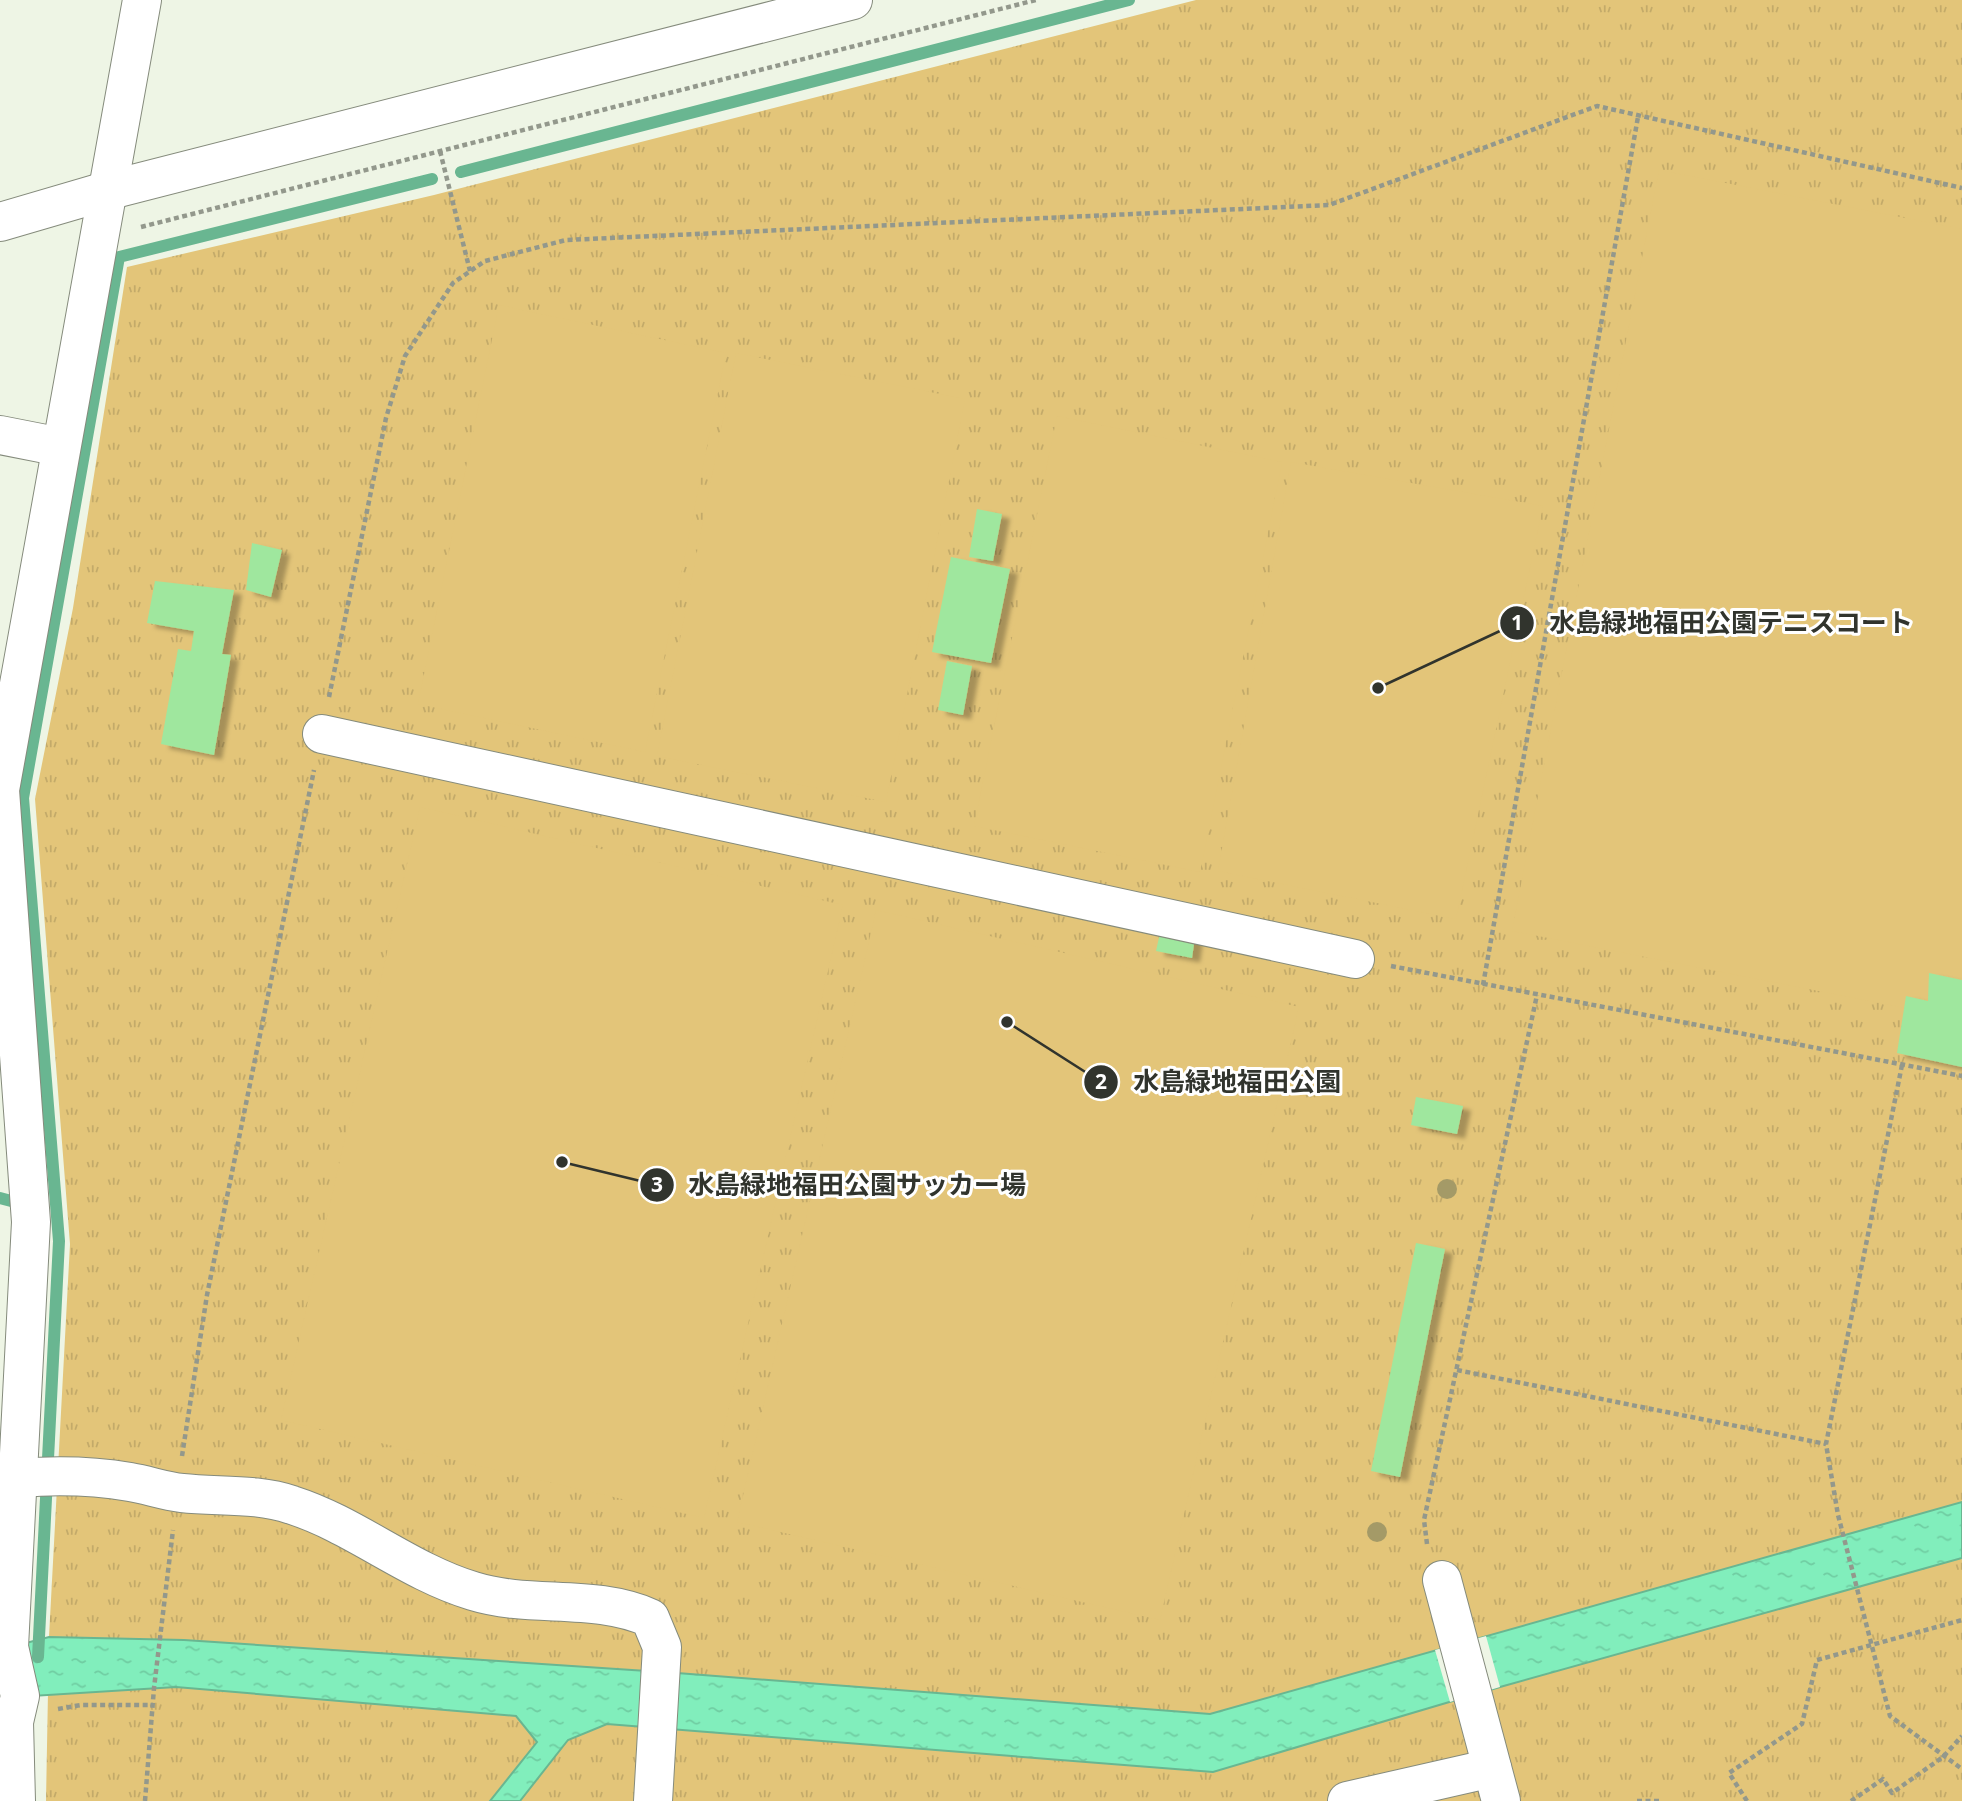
<svg xmlns="http://www.w3.org/2000/svg" width="1962" height="1801" viewBox="0 0 1962 1801" font-family="'Noto Sans','Noto Sans JP',sans-serif">
<defs>
<pattern id="park-tufts" width="24" height="20" patternUnits="userSpaceOnUse" patternTransform="scale(1.75)"><rect width="24" height="20" fill="#e3c579"/><path d="M3 7l-1-3M5 7V3M7 7l1-3M15 17l-1-3M17 17v-4M19 17l1-3" fill="none" stroke="#c3aa69"/></pattern>
<pattern id="water-ripples" width="26" height="14" patternUnits="userSpaceOnUse" patternTransform="scale(1.75)"><rect width="26" height="14" fill="#81eebc"/><path d="M2 4q2-2 4 0t4 0M15 11q2-2 4 0t4 0" fill="none" stroke="#70cda2"/></pattern>
<filter id="shadow"><feDropShadow dx="8" dy="4.5" stdDeviation="2" flood-color="#0004"/></filter>
</defs>
<rect width="100%" height="100%" fill="#eef5e5"/>
<!-- park -->
<polygon fill="url(#park-tufts)" points="1196,0 1962,0 1962,1801 46,1801 49,1637 70,1244 35,799 73,608 127,267 434,195"/>
<!-- pitch -->
<g fill="#e3c579">
<polygon points="1659,170 1962,229 1962,1019 1512,931"/>
<polygon points="499,305 726,353 645,752 418,704"/>
<polygon points="736,353 965,399 886,802 657,756"/>
<polygon points="1057,416 1282,462 1200,872 974,826"/>
<polygon points="1291,462 1543,506 1456,919 1218,871"/>
<polygon points="420,807 843,905 704,1518 281,1420"/>
<polygon points="876,910 1299,1007 1160,1620 737,1522"/>
</g>
<!-- water -->
<polygon fill="url(#water-ripples)" stroke="#69b691" stroke-width="2" points="1962,1502 1962,1558 1500,1687 1213,1772 607,1724 568,1740 520,1801 490,1801 537,1742 516,1716 176,1687 32,1696 22,1644 49,1637 184,1640 677,1673 1210,1714"/>
<!-- pier -->
<polygon fill="#eef5e5" points="1486,1636 1500,1687 1450,1702 1435,1650"/>
<g fill="none" stroke-linecap="round" stroke-linejoin="round">
<!-- stream -->
<g stroke="#69b691" stroke-width="12">
<polyline points="461,172 1129,0"/>
<polyline points="0,1198 15,1202"/>
<polyline points="38,1657 59,1241 23,798 119,257 432,179"/>
</g>
</g>
<!-- building -->
<g fill="#9fe79e" filter="url(#shadow)">
<polygon points="977,509 1002,514 993,561 969,557"/>
<polygon points="252,543 282,550 271,597 246,590"/>
<polygon points="951,557 1010,569 991,663 932,652"/>
<polygon points="155,581 234,590 222,654 231,655 214,755 161,744 178,649 191,651 194,631 147,623"/>
<polygon points="947,661 972,666 963,715 938,710"/>
<polygon points="1162,924 1196,930 1192,958 1156,951"/>
<polygon points="1929,973 1962,980 1962,1067 1897,1053 1906,996 1928,1001"/>
<polygon points="1416,1097 1463,1106 1457,1134 1411,1125"/>
<polygon points="1416,1243 1445,1249 1400,1477 1371,1471"/>
</g>
<g fill="none" stroke-linecap="round" stroke-linejoin="round">
<defs>
<g id="minor">
<polyline points="0,222 106,191 853,0"/>
<polyline points="0,435 61,447"/>
<polyline points="322,734 1355,959"/>
<path d="M20 1478C56 1475 94 1476 130 1482 148 1485 164 1491 182 1493 218 1497 257 1493 292 1505 355 1525 407 1571 473 1591 531 1609 594 1593 650 1618L662 1647 653 1801"/>
<polyline points="1442,1580 1501,1801"/>
<polyline points="16,1801 14,1722 20,1696 9,1647 31,1222 0,790 142,0"/>
<polyline points="1347,1801 1492,1768"/>
</g>
</defs>
<!-- minor casing -->
<use href="#minor" stroke="#858b7c" stroke-width="40"/>
<!-- path -->
<g stroke="#93988c" stroke-width="4.5" stroke-dasharray="5 3.5" stroke-linecap="butt">
<polyline points="440,151 470,271"/>
<polyline points="141,227 1036,0"/>
<polyline points="329,697 386,418 405,356 453,283 485,261 566,240 1329,205 1597,106 1962,188"/>
<polyline points="1391,966 1962,1076"/>
<polyline points="1483,985 1638,117"/>
<polyline points="1902,1065 1826,1444 1838,1515 1890,1716 1962,1769"/>
<polyline points="1457,1370 1826,1444"/>
<polyline points="182,1456 207,1295 314,770"/>
<polyline points="1427,1544 1424,1520 1537,995"/>
<polyline points="58,1709 81,1705 153,1705"/>
<polyline points="145,1801 154,1688 173,1530"/>
<polyline points="1637,1801 1659,1801"/>
<polyline points="1747,1801 1729,1773 1802,1724 1817,1660 1962,1620"/>
<polyline points="1851,1801 1883,1779 1892,1793 1943,1757 1962,1736"/>
</g>
<!-- minor -->
<use href="#minor" stroke="#fff" stroke-width="38"/>
</g>
<!-- trees -->
<g fill="#a49a67">
<circle cx="1447" cy="1189" r="10"/>
<circle cx="1377" cy="1532" r="10"/>
</g>
<!-- callouts -->
<path fill="none" stroke="#31342d" stroke-width="2.5" d="M1378 688L1517 623M1007 1022L1101 1082M562 1162L657 1185"/>
<g fill="#31342d" stroke="#fff" stroke-width="2.5">
<circle cx="1378" cy="688" r="7"/>
<circle cx="1007" cy="1022" r="7"/>
<circle cx="562" cy="1162" r="7"/>
<circle cx="1517" cy="623" r="18"/>
<circle cx="1101" cy="1082" r="18"/>
<circle cx="657" cy="1185" r="18"/>
</g>
<g font-size="21" text-anchor="middle" font-weight="bold" fill="#fff">
<text x="1517" y="630">1</text>
<text x="1101" y="1089">2</text>
<text x="657" y="1192">3</text>
</g>
<g font-size="26" text-anchor="middle" font-weight="bold" fill="#31342d" stroke="#fff" stroke-width="6" stroke-linejoin="round" paint-order="stroke">
<text x="1731" y="632">水島緑地福田公園テニスコート</text>
<text x="1237" y="1091">水島緑地福田公園</text>
<text x="857" y="1194">水島緑地福田公園サッカー場</text>
</g>
</svg>
